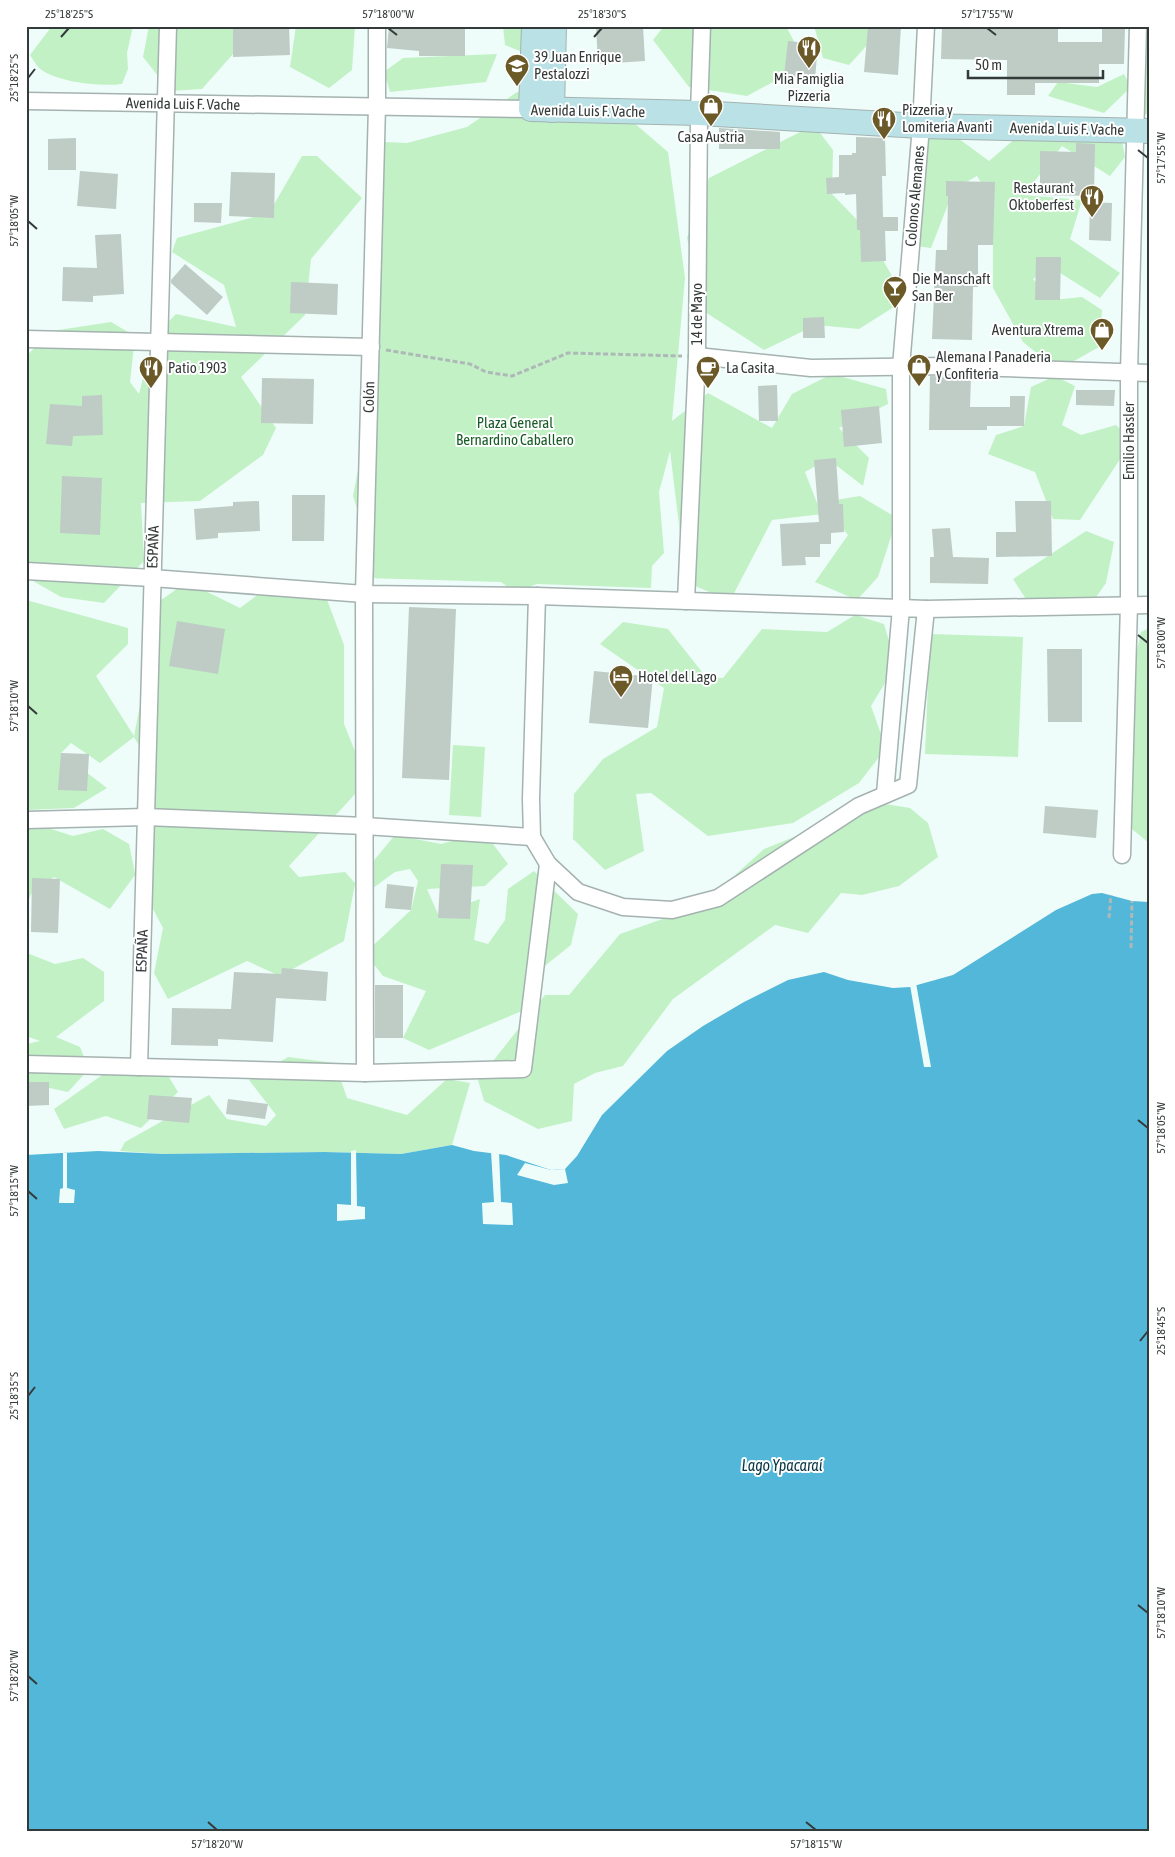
<svg xmlns="http://www.w3.org/2000/svg" width="1175" height="1857" viewBox="0 0 1175 1857" font-family="'Asap Condensed',sans-serif">
<rect width="100%" height="100%" fill="#eefdfa"/>
<!-- green -->
<g fill="#c2f1c6">
<path d="M52 26H133L127 53 128 69 122 84C101 87 55 82 39 68 35 64 33 59 30 55Z"/>
<polygon points="149,26 240,26 241,45 202,89 170,91 143,57"/>
<polygon points="296,26 355,26 352,70 329,88 290,67"/>
<polygon points="503,26 542,26 525,53 505,45"/>
<polygon points="664,26 786,26 799,51 784,76 747,96 689,87 653,40"/>
<polygon points="814,26 878,26 879,32 849,65 823,58"/>
<polygon points="1149,39 1149,113 1144,115 1133,106 1139,44"/>
<polygon points="497,54 486,82 390,92 384,72 403,58"/>
<polygon points="1124,74 1131,87 1104,113 1048,96 1058,82 1097,87"/>
<polygon points="517,92 633,122 668,152 685,278 672,421 708,393 772,428 792,394 832,374 886,389 888,404 839,428 869,458 863,486 828,459 805,472 817,503 860,496 897,518 878,577 857,600 815,582 848,535 830,513 772,520 730,601 686,582 670,451 659,492 664,553 652,566 651,588 537,584 515,592 501,582 366,578 368,543 353,496 374,388 384,142 407,143 467,127"/>
<polygon points="814,125 833,150 832,194 864,227 900,290 897,305 859,329 816,325 764,350 705,312 687,238 709,178"/>
<polygon points="943,127 989,161 1029,127 1121,135 1125,157 1110,176 1062,146 1024,195 1082,200 1070,239 1120,273 1100,298 1049,266 1033,279 1052,300 1082,297 1102,310 1099,347 1058,370 1023,342 993,288 993,202 977,176 954,189 931,248 916,246 921,145"/>
<polygon points="302,156 317,156 362,198 311,259 305,315 241,377 276,428 263,455 200,501 141,503 144,561 104,603 61,597 26,577 26,356 52,331 111,322 135,336 130,382 139,394 154,336 176,314 236,327 224,285 172,252 177,238 269,213"/>
<polygon points="1055,376 1075,386 1062,425 1081,435 1116,425 1132,441 1080,520 1053,519 1035,472 988,454 996,435 1024,426 1031,387"/>
<polygon points="1086,531 1114,542 1106,583 1085,613 1033,610 1013,579"/>
<polygon points="276,581 323,589 344,645 344,724 367,781 289,866 299,877 345,872 355,883 395,835 441,844 484,832 508,864 485,886 427,889 438,914 480,899 474,940 488,944 505,920 508,889 534,871 578,914 571,945 536,973 540,988 522,1011 429,1050 403,1038 426,991 383,976 365,953 411,910 418,881 410,869 395,872 362,896 355,884 344,941 280,976 247,961 168,999 154,973 163,928 135,875 110,909 54,877 31,894 26,907 26,823 29,822 73,836 103,829 129,844 135,873 150,831 149,762 134,737 100,763 71,743 61,753 107,788 74,808 26,810 26,600 128,628 128,644 96,676 134,736 161,600 187,582 240,608"/>
<polygon points="855,615 884,624 896,665 871,706 886,748 859,783 793,823 708,836 651,793 636,794 644,851 605,870 573,839 574,794 603,759 657,727 664,688 600,644 623,622 668,629 706,677 723,678 762,629 827,632"/>
<polygon points="1149,628 1149,843 1132,829 1118,737 1141,632"/>
<polygon points="930,634 1023,637 1018,757 925,754"/>
<polygon points="453,745 485,747 481,817 449,815"/>
<polygon points="879,803 910,808 928,823 938,857 899,886 862,895 841,893 808,933 775,925 673,999 623,1066 595,1073 574,1084 572,1121 538,1129 484,1101 478,1080 545,995 569,995 620,934 702,905 764,849"/>
<polygon points="26,950 27,953 55,964 83,958 104,972 104,1001 56,1037 80,1047 89,1069 68,1092 26,1083 26,1044 40,1041 26,1036"/>
<polygon points="288,1057 335,1063 347,1098 407,1115 447,1079 470,1083 452,1145 401,1154 324,1152 164,1154 120,1151 125,1142 209,1095 227,1119 266,1126 276,1115 249,1080"/>
<polygon points="105,1073 167,1074 178,1092 141,1128 106,1116 64,1129 54,1109"/>
</g>
<!-- water -->
<polygon fill="#53b7da" points="1102,893 1132,901 1149,902 1149,1831 26,1831 26,1155 98,1151 164,1154 324,1152 401,1154 452,1145 474,1151 506,1155 551,1170 565,1169 577,1156 602,1115 667,1051 703,1026 744,1002 788,980 824,972 848,980 893,988 910,987 953,975 1056,910 1092,894"/>
<!-- pier -->
<g fill="#eefdfa">
<polygon points="916,983 931,1067 924,1067 910,985"/>
<polygon points="356,1150 357,1206 365,1207 365,1219 337,1221 337,1204 351,1205 351,1151"/>
<polygon points="491,1151 499,1152 501,1202 512,1203 513,1225 483,1224 482,1203 494,1202"/>
<polygon points="63,1153 67,1153 67,1188 75,1190 74,1203 59,1203 60,1189 63,1188"/>
<polygon points="525,1163 551,1170 565,1169 568,1183 554,1185 517,1175"/>
</g>
<!-- building -->
<g fill="#bfcbc5">
<polygon points="233,26 289,26 290,55 233,57"/>
<polygon points="389,26 465,26 465,56 419,56 419,51 387,48"/>
<polygon points="596,26 643,26 645,61 598,64"/>
<polygon points="868,26 901,26 898,75 864,72"/>
<polygon points="942,26 1058,26 1058,42 1102,42 1102,28 1125,28 1124,64 1099,64 1099,83 1035,83 1035,95 1007,95 1007,60 941,59"/>
<polygon points="788,41 818,44 815,79 784,76"/>
<polygon points="719,128 780,132 780,149 719,149"/>
<polygon points="856,137 885,138 886,176 882,176 883,217 898,217 898,231 885,231 886,261 861,262 860,230 857,230 856,194 845,195 845,193 827,194 826,178 839,177 839,155 852,155 852,153 856,153"/>
<polygon points="76,138 76,170 48,170 48,139"/>
<polygon points="1076,143 1095,144 1094,196 1040,195 1040,151 1076,152"/>
<polygon points="80,171 118,174 116,209 77,206"/>
<polygon points="231,172 275,173 274,218 229,216"/>
<polygon points="946,181 995,182 993,245 978,245 978,287 973,287 972,340 932,339 936,250 947,250 948,196 946,196"/>
<polygon points="1090,202 1112,203 1111,241 1089,240"/>
<polygon points="194,203 222,203 221,223 194,222"/>
<polygon points="121,234 124,294 93,296 93,302 62,301 63,267 97,268 95,235"/>
<polygon points="1036,257 1061,257 1060,300 1035,300"/>
<polygon points="185,264 223,297 207,315 171,283 171,280"/>
<polygon points="291,282 338,284 337,315 290,313"/>
<polygon points="824,317 825,338 803,338 803,318"/>
<polygon points="930,376 971,377 970,407 1010,407 1010,396 1025,396 1024,426 987,426 987,430 929,430"/>
<polygon points="262,378 314,379 313,424 261,423"/>
<polygon points="777,385 778,421 759,421 758,386"/>
<polygon points="1076,390 1115,390 1114,406 1076,405"/>
<polygon points="102,395 103,435 73,436 72,446 46,444 50,404 82,406 82,396"/>
<polygon points="879,406 882,443 844,447 841,410"/>
<polygon points="836,458 839,504 843,504 844,532 831,533 831,544 820,544 820,557 805,557 806,565 782,566 780,524 819,522 814,460"/>
<polygon points="62,476 102,478 100,535 60,533"/>
<polygon points="292,495 325,495 324,541 292,541"/>
<polygon points="259,501 260,531 218,533 218,538 196,540 194,509 233,506 233,502"/>
<polygon points="1015,501 1051,501 1052,556 996,557 996,532 1016,532"/>
<polygon points="950,528 953,557 989,558 988,584 930,583 930,557 934,557 932,529"/>
<polygon points="409,607 456,609 449,780 402,778"/>
<polygon points="177,621 225,629 218,674 169,666"/>
<polygon points="1047,649 1082,649 1082,722 1048,722"/>
<polygon points="594,671 653,677 648,728 589,723"/>
<polygon points="61,753 89,754 87,791 58,790"/>
<polygon points="1045,806 1098,810 1096,838 1043,833"/>
<polygon points="441,864 473,865 470,919 438,918"/>
<polygon points="32,878 60,879 58,933 31,932"/>
<polygon points="387,884 414,887 411,910 385,908"/>
<polygon points="282,968 328,972 326,1001 276,998 273,1042 218,1039 218,1046 171,1045 172,1008 231,1009 234,972 281,974"/>
<rect x="375" y="985" width="28" height="53"/>
<polygon points="26,1082 49,1082 49,1105 26,1106"/>
<polygon points="149,1095 192,1098 189,1123 147,1119"/>
<polygon points="228,1099 268,1104 265,1119 226,1114"/>
</g>
<g fill="none" stroke-linecap="round" stroke-linejoin="round">
<defs>
<g id="street">
<polyline points="377,26 377,106 364,594 537,596 901,608 901,367 921,126 926,26"/>
<polyline points="26,101 531,109"/>
<polyline points="26,339 371,347"/>
<polyline points="697,356 811,368 945,366 1149,373"/>
<polyline points="26,571 152,578 364,594 365,1073"/>
<polyline points="537,596 531,799 532,837 548,864 578,892 623,907 672,910 718,898 859,806 908,785 926,609"/>
<polyline points="686,601 697,356 699,113 702,26"/>
<polyline points="885,794 901,608 926,609 1149,605"/>
<polyline points="26,820 146,817 365,826 532,837"/>
<polyline points="1122,855 1129,604 1129,373 1138,26"/>
<polyline points="26,1064 365,1073 523,1069 548,864"/>
<polyline points="139,1067 168,26"/>
</g>
<g id="secondary">
<polyline points="534,26 531,109 699,113 921,126 1149,131"/>
<polyline points="552,110 554,26"/>
</g>
</defs>
<!-- street casing -->
<use href="#street" stroke="#a4b2b0" stroke-width="19"/>
<!-- secondary casing -->
<use href="#secondary" stroke="#a4b2b0" stroke-width="26"/>
<!-- path -->
<g stroke="#aeb9b7" stroke-width="3" stroke-dasharray="5 2.5" stroke-linecap="butt">
<polyline points="386,350 470,364 486,372 512,376 568,353 682,356"/>
<polyline points="1109,918 1111,895"/>
<polyline points="1131,948 1132,901"/>
</g>
<!-- street -->
<use href="#street" stroke="#fff" stroke-width="16"/>
<!-- secondary -->
<use href="#secondary" stroke="#bae2e6" stroke-width="24"/>
</g>
<!-- ticks -->
<path fill="none" stroke="#343a39" stroke-width="2" d="M388 28 397 35M987 28 996 35M61 37 69 28M594 37 602 28M28 78 35 69M1138 150 1148 158M28 221 37 229M1138 635 1148 643M28 706 37 714M1138 1120 1148 1128M28 1191 37 1199M1140 1341 1148 1331M28 1396 35 1387M1138 1605 1148 1613M28 1676 37 1684M208 1822 217 1830M806 1822 816 1830"/>
<!-- icons -->
<defs>
<symbol id="restaurant-pin" viewBox="-11 -11 22 30"><path d="M0 17L-7.5 6A9.5 9.5 0 1 1 7.5 6Z" fill="#6b5927" stroke="#fff"/><path d="M-5-6h1v4h1v-4h1v4h1v-4h1v5L-1.5 .5V6h-2V.5L-5-1ZM5-6V6H3V1.5H1.5Q1.5-4 5-6Z" fill="#fff"/></symbol>
<symbol id="school-pin" viewBox="-11 -11 22 30"><path d="M0 17L-7.5 6A9.5 9.5 0 1 1 7.5 6Z" fill="#6b5927" stroke="#fff"/><path d="M0-5L7-2L0 1L-7-2ZM-4 1L0 2.5L4 1V4Q0 6-4 4Z" fill="#fff"/></symbol>
<symbol id="shop-pin" viewBox="-11 -11 22 30"><path d="M0 17L-7.5 6A9.5 9.5 0 1 1 7.5 6Z" fill="#6b5927" stroke="#fff"/><path d="M-5-2.5h2.3a2.7 3.5 0 0 1 5.4 0H5L5.5 6h-11ZM-1.5-2.5h3a1.5 2.3 0 0 0-3 0Z" fill="#fff"/></symbol>
<symbol id="bar-pin" viewBox="-11 -11 22 30"><path d="M0 17L-7.5 6A9.5 9.5 0 1 1 7.5 6Z" fill="#6b5927" stroke="#fff"/><path d="M-6-5H6L.8 .8V4.5H3.5V6h-7V4.5H-.8V.8Z" fill="#fff"/></symbol>
<symbol id="cafe-pin" viewBox="-11 -11 22 30"><path d="M0 17L-7.5 6A9.5 9.5 0 1 1 7.5 6Z" fill="#6b5927" stroke="#fff"/><path d="M-5.5-4.5H6V0H3Q3 3.5 0 3.5H-2.5Q-5.5 3.5-5.5 0ZM3-3.2v2h1.7v-2ZM-6 4.5H4V6H-6Z" fill="#fff"/></symbol>
<symbol id="hotel-pin" viewBox="-11 -11 22 30"><path d="M0 17L-7.5 6A9.5 9.5 0 1 1 7.5 6Z" fill="#6b5927" stroke="#fff"/><path d="M-6-4.5h1.5V1H6V5H4.5V3h-9V5H-6ZM-4 0a1.8 1.8 0 1 1 3.6 0ZM.5 0V-2.5h3Q6-2.5 6 0Z" fill="#fff"/></symbol>
</defs>
<g fill-rule="evenodd">
<use href="#restaurant-pin" x="795" y="34" width="28" height="38"/>
<use href="#school-pin" x="503" y="52" width="28" height="38"/>
<use href="#shop-pin" x="697" y="92" width="28" height="38"/>
<use href="#restaurant-pin" x="870" y="105" width="28" height="38"/>
<use href="#restaurant-pin" x="1078" y="183" width="28" height="38"/>
<use href="#bar-pin" x="881" y="274" width="28" height="38"/>
<use href="#shop-pin" x="1088" y="316" width="28" height="38"/>
<use href="#shop-pin" x="905" y="352" width="28" height="38"/>
<use href="#restaurant-pin" x="137" y="354" width="28" height="38"/>
<use href="#cafe-pin" x="694" y="354" width="28" height="38"/>
<use href="#hotel-pin" x="607" y="663" width="28" height="38"/>
</g>
<g text-anchor="middle" stroke-width="4" stroke-linejoin="round" paint-order="stroke">
<!-- poi labels -->
<g font-size="15" fill="#343a39" stroke="#fff" text-anchor="start">
<text x="534" y="62">39 Juan Enrique<tspan x="534" dy="17">Pestalozzi</tspan></text>
<text x="809" y="84" text-anchor="middle">Mia Famiglia<tspan x="809" dy="17">Pizzeria</tspan></text>
<text x="902" y="115">Pizzeria y<tspan x="902" dy="17">Lomiteria Avanti</tspan></text>
<text x="711" y="142" text-anchor="middle">Casa Austria</text>
<text x="1074" y="193" text-anchor="end">Restaurant<tspan x="1074" dy="17">Oktoberfest</tspan></text>
<text x="912" y="284">Die Manschaft<tspan x="912" dy="17">San Ber</tspan></text>
<text x="1084" y="335" text-anchor="end">Aventura Xtrema</text>
<text x="936" y="362">Alemana I Panaderia<tspan x="936" dy="17">y Confiteria</tspan></text>
<text x="168" y="373">Patio 1903</text>
<text x="726" y="373">La Casita</text>
<text x="638" y="682">Hotel del Lago</text>
</g>
<!-- street labels -->
<g font-size="15" fill="#343a39" stroke="#fff">
<text transform="translate(183 104) rotate(1)" y="5">Avenida Luis F. Vache</text>
<text transform="translate(588 111) rotate(1)" y="5">Avenida Luis F. Vache</text>
<text transform="translate(1067 129) rotate(1)" y="5">Avenida Luis F. Vache</text>
<text transform="translate(915 196) rotate(-85)" y="5">Colonos Alemanes</text>
<text transform="translate(697 314) rotate(-90)" y="5">14 de Mayo</text>
<text transform="translate(369 397) rotate(-89)" y="5">Colón</text>
<text transform="translate(1129 441) rotate(-90)" y="5">Emilio Hassler</text>
<text transform="translate(153 547) rotate(-88)" y="5">ESPAÑA</text>
<text transform="translate(142 951) rotate(-88)" y="5">ESPAÑA</text>
</g>
<!-- park labels -->
<g font-size="15" fill="#175b26" stroke="#fff">
<text x="515" y="428">Plaza General<tspan x="515" dy="17">Bernardino Caballero</tspan></text>
</g>
<!-- water labels -->
<g font-size="16" font-style="italic" fill="#083745" stroke="#fff">
<text x="782" y="1471">Lago Ypacaraí</text>
</g>
</g>
<!-- border -->
<rect width="1175" height="1857" fill="none" stroke="#ffffff" stroke-width="55"/>
<!-- scale -->
<path d="M968 70v8h135v-8" fill="none" stroke="#343a39" stroke-width="2.5"/>
<text x="975" y="70" font-size="15" fill="#343a39" stroke="#ffffff" stroke-width="4" paint-order="stroke">50 m</text>
<rect x="28" y="28" width="1120" height="1802" fill="none" stroke="#343a39" stroke-width="2"/>
<g font-size="12" text-anchor="middle" fill="#343a39">
<text x="69" y="18">25°18'25"S</text>
<text x="388" y="18">57°18'00"W</text>
<text x="602" y="18">25°18'30"S</text>
<text x="987" y="18">57°17'55"W</text>
<text transform="translate(14 78) rotate(-90)" y="4">25°18'25"S</text>
<text transform="translate(1161 158) rotate(-90)" y="4">57°17'55"W</text>
<text transform="translate(14 221) rotate(-90)" y="4">57°18'05"W</text>
<text transform="translate(1161 643) rotate(-90)" y="4">57°18'00"W</text>
<text transform="translate(14 706) rotate(-90)" y="4">57°18'10"W</text>
<text transform="translate(1161 1128) rotate(-90)" y="4">57°18'05"W</text>
<text transform="translate(14 1191) rotate(-90)" y="4">57°18'15"W</text>
<text transform="translate(1161 1331) rotate(-90)" y="4">25°18'45"S</text>
<text transform="translate(14 1396) rotate(-90)" y="4">25°18'35"S</text>
<text transform="translate(1161 1613) rotate(-90)" y="4">57°18'10"W</text>
<text transform="translate(14 1676) rotate(-90)" y="4">57°18'20"W</text>
<text x="217" y="1848">57°18'20"W</text>
<text x="816" y="1848">57°18'15"W</text>
</g>
</svg>
